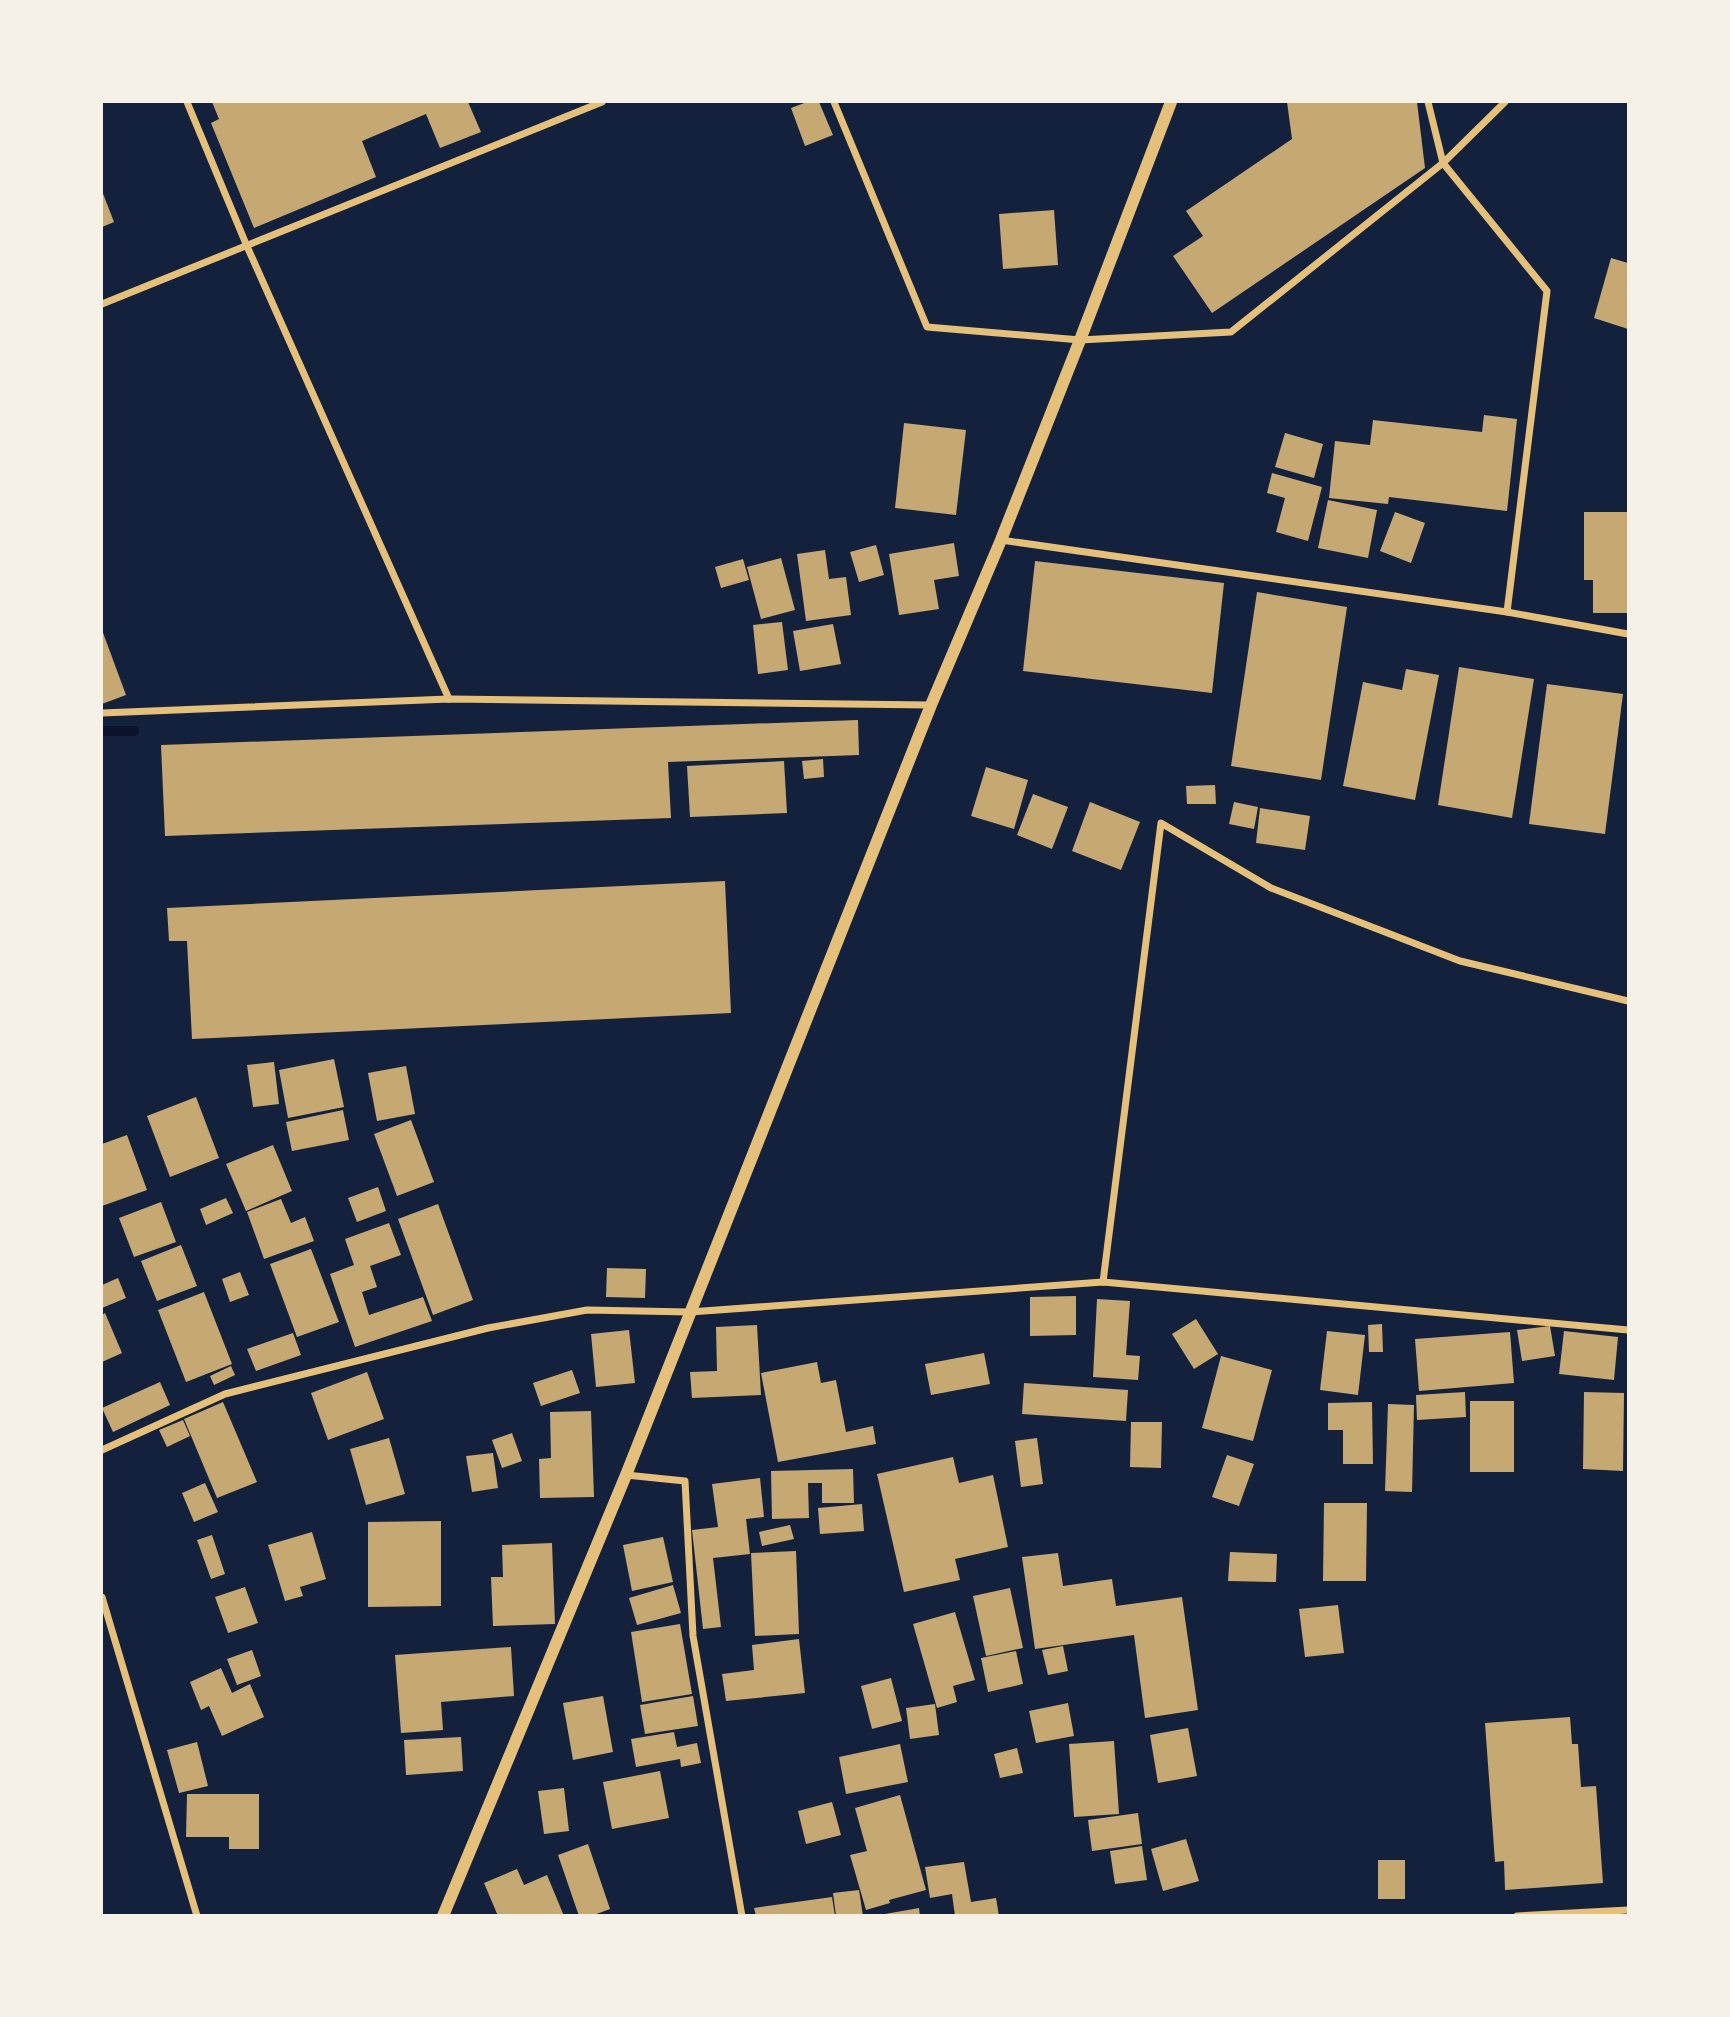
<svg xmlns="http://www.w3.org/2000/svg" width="1730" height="2017" viewBox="0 0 1730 2017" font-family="Rubik,sans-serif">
<rect width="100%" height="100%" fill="#14213d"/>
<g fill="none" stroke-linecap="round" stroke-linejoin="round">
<!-- stream -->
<polyline stroke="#0b132b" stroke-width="10" points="102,731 134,731"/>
</g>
<!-- building -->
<g fill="#c6a872">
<polygon points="212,102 468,102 481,132 440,148 426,114 362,141 376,177 254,228 211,123 219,119"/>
<polygon points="807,102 819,102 833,135 805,146 791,108"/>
<polygon points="1287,102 1417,102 1425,168 1212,313 1173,256 1203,236 1186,211 1292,139"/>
<polygon points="102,191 114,222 102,227"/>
<polygon points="1054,210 1058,265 1003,269 999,214"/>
<polygon points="1611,258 1628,263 1628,329 1594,318"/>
<polygon points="1484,415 1517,419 1507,511 1389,497 1388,504 1329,498 1335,441 1370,445 1373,420 1482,432"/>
<polygon points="904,423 966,430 956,515 895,508"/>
<polygon points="1285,433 1323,444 1314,478 1275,467"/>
<polygon points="1272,473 1322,487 1308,541 1276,532 1285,498 1267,493"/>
<polygon points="1328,500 1377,510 1368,558 1318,548"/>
<polygon points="1395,512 1425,523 1411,563 1380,551"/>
<polygon points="1584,512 1628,512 1628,613 1593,613 1593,580 1584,580"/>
<polygon points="954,543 959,576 934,580 939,609 899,615 889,554"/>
<polygon points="876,545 884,575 859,582 850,552"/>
<polygon points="825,550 829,579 846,577 851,615 806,621 797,554"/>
<polygon points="781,558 795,610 761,619 747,567"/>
<polygon points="743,559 749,580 721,588 715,567"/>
<polygon points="1035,561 1224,583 1212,693 1023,671"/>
<polygon points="1257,592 1347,607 1321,780 1231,766"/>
<polygon points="782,622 788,670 758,674 753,625"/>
<polygon points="833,624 841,664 800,671 793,631"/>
<polygon points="102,630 126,695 102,704"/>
<polygon points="1459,667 1534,679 1512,818 1438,805"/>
<polygon points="1406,669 1439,675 1415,800 1343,786 1363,682 1402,690"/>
<polygon points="1547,684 1623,694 1605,834 1529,824"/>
<polygon points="858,720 859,755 668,762 671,818 165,836 161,745"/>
<polygon points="823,759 824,777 804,779 802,761"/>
<polygon points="784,761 787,813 690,817 687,766"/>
<polygon points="986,767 1028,780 1014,829 971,816"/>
<polygon points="1215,785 1216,804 1187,804 1186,786"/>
<polygon points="1033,794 1068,807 1052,849 1017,835"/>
<polygon points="1090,802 1140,822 1121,870 1072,851"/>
<polygon points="1234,802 1258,807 1254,829 1229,824"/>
<polygon points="1260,808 1310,816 1305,850 1256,843"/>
<polygon points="725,881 731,1013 192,1039 187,941 169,941 167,908"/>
<polygon points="334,1059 344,1107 288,1118 279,1070"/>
<polygon points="274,1062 279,1104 253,1107 247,1065"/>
<polygon points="406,1066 415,1114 377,1121 368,1073"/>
<polygon points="196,1097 219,1158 170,1177 147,1116"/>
<polygon points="343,1110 349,1140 292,1151 286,1122"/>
<polygon points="411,1120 434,1182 397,1196 374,1134"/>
<polygon points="127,1135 147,1190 102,1206 102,1144"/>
<polygon points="273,1145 292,1191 246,1211 226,1164"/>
<polygon points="378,1187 386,1211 357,1222 348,1198"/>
<polygon points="226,1198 233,1213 206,1225 200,1209"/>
<polygon points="281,1199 291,1223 305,1217 314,1241 264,1259 247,1212"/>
<polygon points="161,1202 176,1242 134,1257 119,1218"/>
<polygon points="438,1204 473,1300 433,1315 398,1219"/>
<polygon points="389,1223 401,1255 370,1266 377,1287 362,1292 369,1315 423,1297 432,1321 355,1347 330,1274 354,1265 345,1239"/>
<polygon points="181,1245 197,1286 157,1301 141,1261"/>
<polygon points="311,1249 339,1322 297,1337 270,1264"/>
<polygon points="607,1268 646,1269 645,1298 606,1297"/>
<polygon points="240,1272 249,1295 230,1302 222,1279"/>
<polygon points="118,1278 126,1298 102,1308 102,1285"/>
<polygon points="204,1292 232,1364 186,1382 158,1310"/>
<polygon points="1076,1296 1076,1335 1030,1336 1030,1297"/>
<polygon points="1097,1299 1130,1301 1126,1355 1140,1356 1138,1380 1093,1377"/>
<polygon points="105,1313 122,1353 102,1362 102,1315"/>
<polygon points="1196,1319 1218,1354 1194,1369 1172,1334"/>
<polygon points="1382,1324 1383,1352 1369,1352 1368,1325"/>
<polygon points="757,1325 761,1395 692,1398 690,1372 717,1371 716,1327"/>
<polygon points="1550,1326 1555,1356 1522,1361 1517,1330"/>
<polygon points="629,1330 635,1383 596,1387 591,1334"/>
<polygon points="1327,1331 1365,1335 1358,1395 1320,1390"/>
<polygon points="1564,1331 1618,1337 1614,1380 1559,1374"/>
<polygon points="1510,1332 1514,1383 1419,1391 1415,1339"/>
<polygon points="293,1333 301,1355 256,1371 247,1349"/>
<polygon points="984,1353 990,1384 931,1395 925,1364"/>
<polygon points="1221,1356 1272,1370 1253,1441 1202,1428"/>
<polygon points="817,1362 821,1383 836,1380 846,1432 873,1426 876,1444 778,1462 761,1373"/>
<polygon points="231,1366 235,1375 214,1385 210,1376"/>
<polygon points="572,1370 580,1393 541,1406 533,1383"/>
<polygon points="367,1372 384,1419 328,1440 311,1393"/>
<polygon points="160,1382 170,1405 113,1432 102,1408"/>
<polygon points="1024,1383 1128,1390 1126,1421 1022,1414"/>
<polygon points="1465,1392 1466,1417 1417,1420 1416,1395"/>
<polygon points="1584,1392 1624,1393 1623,1471 1583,1469"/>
<rect x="1470" y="1401" width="44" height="71"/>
<polygon points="223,1402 257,1482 217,1498 184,1419"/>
<polygon points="1372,1402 1373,1464 1343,1464 1343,1430 1328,1430 1328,1403"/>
<polygon points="1388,1404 1414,1405 1412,1492 1385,1491"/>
<polygon points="591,1411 594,1497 540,1498 539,1459 551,1458 550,1412"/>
<polygon points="183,1420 190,1436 167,1447 159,1430"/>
<polygon points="1131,1422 1162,1422 1161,1468 1130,1467"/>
<polygon points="512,1433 522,1461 502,1468 492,1440"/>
<polygon points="389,1438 405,1494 366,1505 350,1449"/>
<polygon points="1037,1438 1043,1484 1021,1487 1015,1441"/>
<polygon points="493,1453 498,1488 472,1492 466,1456"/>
<polygon points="1227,1455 1254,1464 1239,1506 1212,1497"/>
<polygon points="953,1457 959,1483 993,1475 1008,1547 955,1559 960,1580 904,1592 877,1474"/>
<polygon points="853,1469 854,1503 822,1503 822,1483 808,1483 809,1518 772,1519 771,1471"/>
<polygon points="760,1478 764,1517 746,1519 750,1554 713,1558 721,1627 703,1629 692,1530 718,1527 712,1484"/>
<polygon points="205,1483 218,1512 194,1522 182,1493"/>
<polygon points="1324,1503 1367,1503 1366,1581 1323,1581"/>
<polygon points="862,1504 864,1531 820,1534 818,1508"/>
<polygon points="441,1521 441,1606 368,1607 368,1522"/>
<polygon points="790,1525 794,1539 762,1546 759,1532"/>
<polygon points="312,1532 326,1579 300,1587 303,1596 285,1601 268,1545"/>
<polygon points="212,1535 225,1574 211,1579 197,1540"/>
<polygon points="663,1537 673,1582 632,1591 623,1545"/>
<polygon points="552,1543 555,1624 493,1626 491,1577 503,1577 502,1545"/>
<polygon points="796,1551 799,1634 755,1636 751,1553"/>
<polygon points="1230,1552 1277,1554 1276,1582 1228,1581"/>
<polygon points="1058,1553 1063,1586 1112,1579 1116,1606 1182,1597 1198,1710 1145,1718 1134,1635 1035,1649 1022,1557"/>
<polygon points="673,1585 681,1613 637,1625 629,1598"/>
<polygon points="245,1587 258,1623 228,1633 215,1597"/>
<polygon points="1010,1588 1023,1648 986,1656 973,1596"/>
<polygon points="1338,1605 1344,1653 1305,1657 1299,1609"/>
<polygon points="955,1612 975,1680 953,1686 957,1702 937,1708 913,1624"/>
<polygon points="680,1624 692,1694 642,1702 631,1632"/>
<polygon points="799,1639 805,1693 726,1701 722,1674 754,1670 752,1645"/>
<polygon points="1063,1646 1068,1671 1048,1675 1042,1650"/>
<polygon points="511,1647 514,1696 441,1702 443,1730 401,1733 395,1655"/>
<polygon points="252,1650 261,1676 237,1685 227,1659"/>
<polygon points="1016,1651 1023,1684 988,1692 981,1658"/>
<polygon points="221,1668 232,1693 250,1684 264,1717 222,1736 209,1706 201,1710 190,1682"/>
<polygon points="891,1678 902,1721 872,1729 861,1686"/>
<polygon points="603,1696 613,1752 573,1760 563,1703"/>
<polygon points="693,1696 698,1726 645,1734 640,1705"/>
<polygon points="1068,1703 1074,1736 1036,1743 1029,1711"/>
<polygon points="935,1704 939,1735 910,1739 906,1708"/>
<polygon points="1570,1717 1572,1744 1578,1744 1581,1787 1596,1786 1603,1883 1505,1890 1504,1861 1495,1862 1485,1723"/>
<polygon points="1188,1728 1197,1776 1158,1783 1150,1735"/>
<polygon points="674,1732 677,1747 697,1743 701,1763 681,1767 680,1759 636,1767 631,1739"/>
<polygon points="461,1737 463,1771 406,1775 404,1740"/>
<polygon points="1114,1741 1119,1814 1074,1817 1069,1744"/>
<polygon points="197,1742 208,1786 179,1793 167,1750"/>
<polygon points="900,1744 908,1782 846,1794 839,1757"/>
<polygon points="1017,1748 1023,1773 1000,1778 994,1754"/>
<polygon points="660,1771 669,1818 612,1829 603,1782"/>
<polygon points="564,1788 569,1831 544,1834 538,1791"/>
<polygon points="187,1794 259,1794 259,1849 229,1849 229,1837 186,1837"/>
<polygon points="900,1795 926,1890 889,1900 890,1903 866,1910 850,1855 867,1851 855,1808"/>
<polygon points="832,1802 841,1835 806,1844 798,1811"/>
<polygon points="1138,1813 1142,1844 1092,1851 1088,1820"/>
<polygon points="1186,1839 1199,1881 1163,1891 1151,1849"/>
<polygon points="588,1844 610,1909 591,1916 579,1916 558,1855"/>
<polygon points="1142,1846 1147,1880 1115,1884 1110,1851"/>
<rect x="1378" y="1860" width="27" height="39"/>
<polygon points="964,1862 971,1902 996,1898 999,1916 955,1916 952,1894 930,1898 925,1867"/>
<polygon points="517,1869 524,1885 547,1875 564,1916 498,1916 484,1883"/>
<polygon points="859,1890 863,1916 836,1916 833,1893"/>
<polygon points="832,1897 835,1916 756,1916 754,1908"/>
<polygon points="919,1908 920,1916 885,1916 885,1914"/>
</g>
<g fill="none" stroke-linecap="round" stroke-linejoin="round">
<!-- minor -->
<g stroke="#e5c07b" stroke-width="7">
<polyline points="187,102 246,244 449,699"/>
<polyline points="834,102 927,327 1080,340 1231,332 1443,163 1505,102"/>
<polyline points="1428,102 1443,163 1547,291 1507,612"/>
<polyline points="102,304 602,102"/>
<polyline points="1001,540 1507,612 1628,634"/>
<polyline points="102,713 449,699 931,705"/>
<polyline points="1103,1282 1161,823 1271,888 1460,961 1628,1001"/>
<polyline points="102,1450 225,1394 488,1328 587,1310 690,1312 1103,1282 1628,1330"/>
<polyline points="626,1475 685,1481 693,1636 742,1916"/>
<polyline points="102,1597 197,1916"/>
<polyline points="1517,1916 1628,1910"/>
</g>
<!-- tertiary -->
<polyline stroke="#e5c07b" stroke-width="12" points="443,1916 626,1475 931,705 1001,540 1080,340 1171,102"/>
</g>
<!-- border -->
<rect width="1730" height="2017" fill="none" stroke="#f6f1e7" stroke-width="206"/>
</svg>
